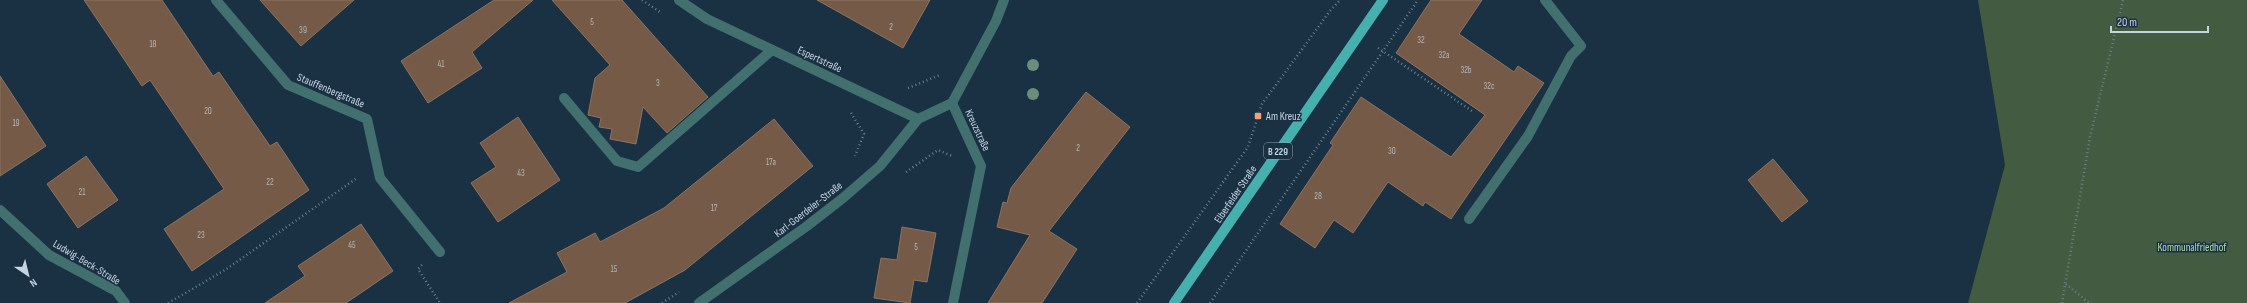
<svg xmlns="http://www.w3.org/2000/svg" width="2247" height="303" viewBox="0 0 2247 303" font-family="'Sofia Sans Condensed',sans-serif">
<rect width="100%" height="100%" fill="#1a3144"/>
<!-- green -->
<polygon fill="#435c41" points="1978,0 2247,0 2247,303 1968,303 2005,165"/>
<!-- building -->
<g fill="#755b47" stroke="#8e725e">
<polygon points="84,0 162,0 213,76 219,72 270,146 277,142 309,190 192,271 164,229 224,189 150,80 142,86"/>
<polygon points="260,0 354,0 301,46"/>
<polygon points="494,0 533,0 472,52 482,68 428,103 401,61"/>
<polygon points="552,0 622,0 708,97 667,133 643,107 636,144 610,139 612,129 599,127 601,118 588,115 595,78 610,65"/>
<polygon points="817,0 930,0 903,48"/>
<polygon points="1431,0 1482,0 1459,34 1514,72 1518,66 1544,83 1451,219 1425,202 1423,206 1388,182 1353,233 1334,220 1315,248 1280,224 1333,145 1330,143 1361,97 1451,157 1485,115 1396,53"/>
<polygon points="0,76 46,146 0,176"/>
<polygon points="1086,92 1130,127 1049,231 1077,249 1042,303 988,303 1030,235 997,227 1003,202 1007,203 1011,188"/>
<polygon points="518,117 560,180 498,222 471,183 496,167 480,143"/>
<polygon points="774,119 813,166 685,270 625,303 509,303 567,272 557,253 595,233 600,242 664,208"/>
<polygon points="86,156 118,200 78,228 47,184"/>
<polygon points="1773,159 1808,201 1782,222 1748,180"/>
<polygon points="361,224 393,271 346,303 265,303 305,276 298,266"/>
<polygon points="902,227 936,233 927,282 914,280 910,303 874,298 881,258 897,260"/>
</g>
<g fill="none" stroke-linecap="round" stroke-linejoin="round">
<!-- path -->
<g stroke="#6b7e8e" stroke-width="2.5" stroke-dasharray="1 3" stroke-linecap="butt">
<polyline points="642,0 660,12"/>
<polyline points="1378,48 1472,111"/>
<polyline points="908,88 940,75"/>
<polyline points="851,113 864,134 855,156"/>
<polyline points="906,172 938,150 952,156"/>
<polyline points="422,265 418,269 440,303"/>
<polyline points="2066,284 2089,303"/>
<polyline points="168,303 225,270 357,178"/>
<polyline points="662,303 679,292"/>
<polyline points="1137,303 1248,147 1262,104 1330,11 1340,0"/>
<polyline points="1210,303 1418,0"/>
<polyline points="2062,303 2090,137 2123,0"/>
</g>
<!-- minor -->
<g stroke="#41706f" stroke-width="10">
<polyline points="216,0 288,85 367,119 380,178 440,252"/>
<polyline points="679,0 707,19 918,119"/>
<polyline points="564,98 617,161 638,167 772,50"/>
<polyline points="952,103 981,166 953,303"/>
<polyline points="952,103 996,21 1004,0"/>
<polyline points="0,210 49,255 116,291 125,303"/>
<polyline points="1469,219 1528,136 1571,56 1581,46 1545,0"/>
<polyline points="699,303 807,226 843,198 880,166 918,119 952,103"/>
</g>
<!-- major -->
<polyline stroke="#46b0ae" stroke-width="10" points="1174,303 1383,0"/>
</g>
<!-- trees -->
<g fill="#6b8e7c">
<circle cx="1033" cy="65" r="6"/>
<circle cx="1033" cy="94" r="6"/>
</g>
<!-- markers -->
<rect fill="#f39f83" stroke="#1a3144" stroke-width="1.5" x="1254" y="112" width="8" height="8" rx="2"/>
<g text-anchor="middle" stroke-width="3" stroke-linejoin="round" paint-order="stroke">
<!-- number labels -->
<g font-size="9" fill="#b2b6ba">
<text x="592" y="25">5</text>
<text x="891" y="30">2</text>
<text x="303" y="33">39</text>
<text x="1421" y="43">32</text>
<text x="153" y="47">18</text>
<text x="1444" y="58">32a</text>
<text x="441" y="67">41</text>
<text x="1466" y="73">32b</text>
<text x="658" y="86">3</text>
<text x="1489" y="89">32c</text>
<text x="208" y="114">20</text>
<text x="16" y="126">19</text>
<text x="1078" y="151">2</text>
<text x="1392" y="154">30</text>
<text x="771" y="165">17a</text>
<text x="521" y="176">43</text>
<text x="270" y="185">22</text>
<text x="82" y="195">21</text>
<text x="1318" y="199">28</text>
<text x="714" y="211">17</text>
<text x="201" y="238">23</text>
<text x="352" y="248">45</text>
<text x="916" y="250">5</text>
<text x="614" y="272">15</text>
</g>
<!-- shield labels -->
<rect fill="#1a3144" stroke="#92a3b2" stroke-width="1" x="1264" y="143" width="28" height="16" rx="3"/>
<g font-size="10" font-weight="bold" fill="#c6d4e1">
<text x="1278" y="155">B 229</text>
</g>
<!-- street labels -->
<g font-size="11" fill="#c6d4e1" stroke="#1a3144">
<text transform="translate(820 59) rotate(25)" y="4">Espertstraße</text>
<text transform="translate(331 90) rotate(23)" y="4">Stauffenbergstraße</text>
<text transform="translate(978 130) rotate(65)" y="4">Kreuzstraße</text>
<text transform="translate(1235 194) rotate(-56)" y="4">Elberfelder Straße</text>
<text transform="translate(808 209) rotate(-38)" y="4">Karl-Goerdeler-Straße</text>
<text transform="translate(87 262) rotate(31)" y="4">Ludwig-Beck-Straße</text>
</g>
<!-- poi labels -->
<g font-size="11" fill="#c6d4e1" stroke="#1a3144" text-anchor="start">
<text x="1266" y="120">Am Kreuz</text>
</g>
<!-- park labels -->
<g font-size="11" fill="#addba9" stroke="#1a3144">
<text x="2192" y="251">Kommunalfriedhof</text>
</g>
</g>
<!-- north arrow -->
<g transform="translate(28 275) rotate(145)" stroke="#1a3144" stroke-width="3" paint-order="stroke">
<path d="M0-3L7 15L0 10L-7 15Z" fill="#c6d4e1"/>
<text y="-6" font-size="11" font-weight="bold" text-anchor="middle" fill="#c6d4e1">N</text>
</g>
<!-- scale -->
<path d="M2111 26v6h97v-6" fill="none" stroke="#c6d4e1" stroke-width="2"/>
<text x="2117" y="26" font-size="12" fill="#c6d4e1" stroke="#1a3144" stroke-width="3" paint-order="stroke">20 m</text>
</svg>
